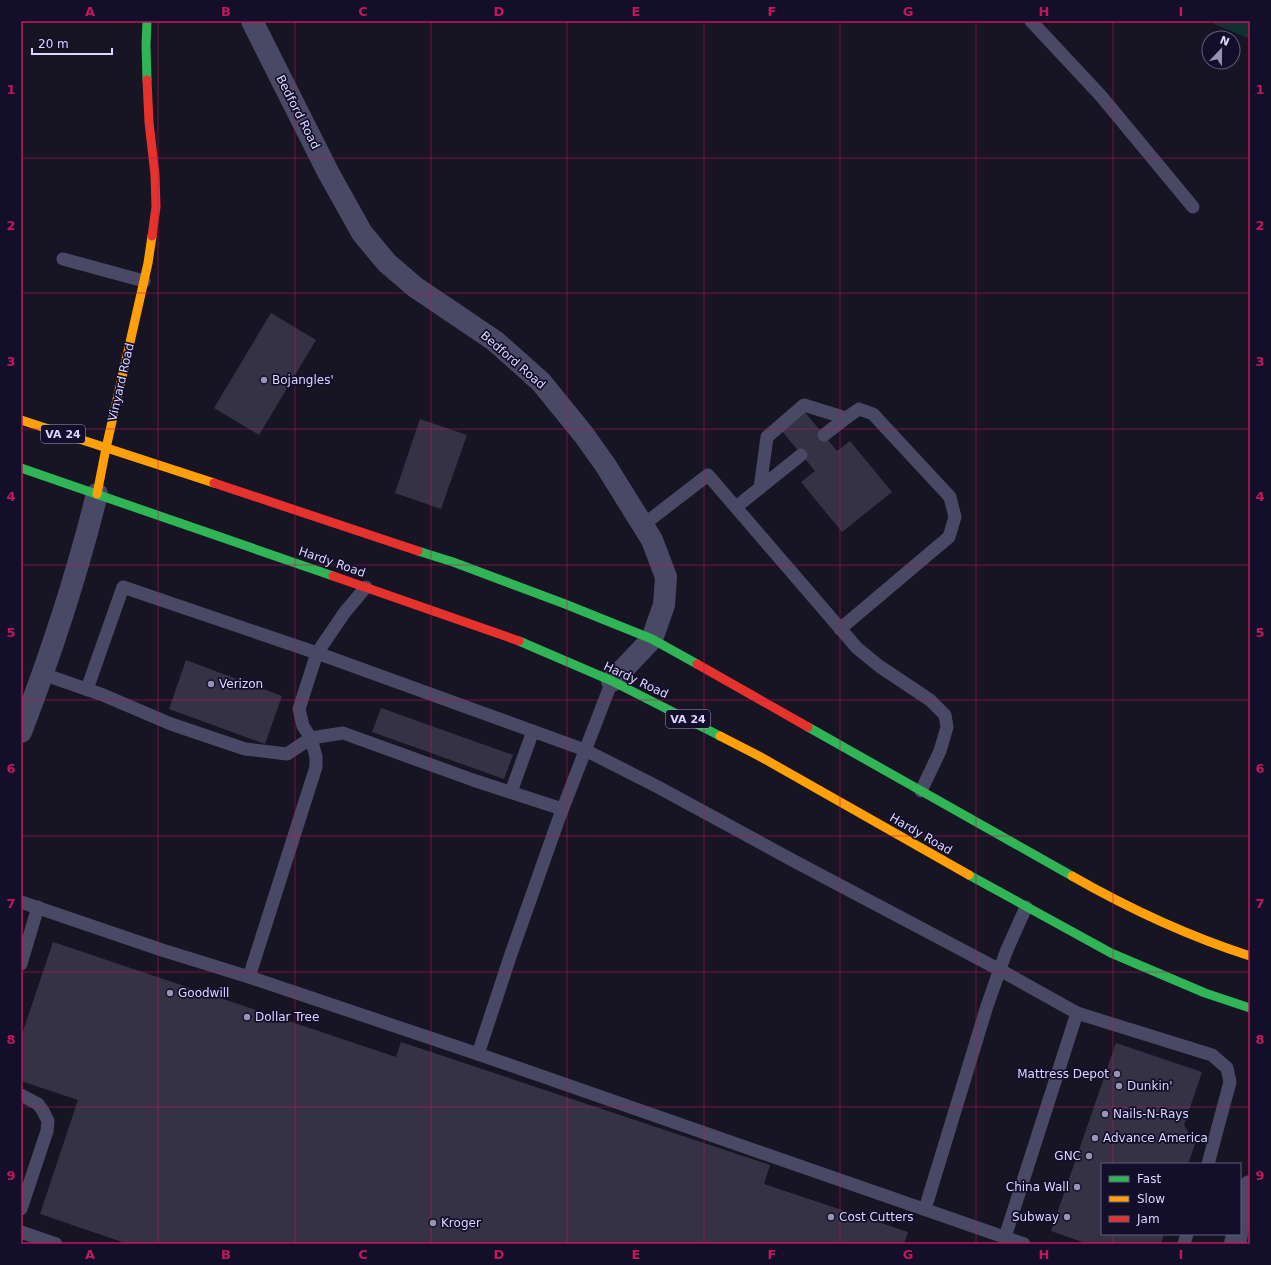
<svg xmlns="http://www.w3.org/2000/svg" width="1271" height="1265" viewBox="0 0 1271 1265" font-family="'DejaVu Sans',sans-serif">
<rect width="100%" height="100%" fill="#171424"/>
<!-- green -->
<polygon fill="#113032" points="1213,21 1250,21 1250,39 1214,24"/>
<!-- building -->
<g fill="#363246">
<polygon points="271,313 316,340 259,435 214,408"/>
<polygon points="804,411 837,451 850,441 892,492 842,532 801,482 815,471 781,430"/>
<polygon points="420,419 467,435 441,509 395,493"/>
<polygon points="186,660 282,696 265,744 169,709"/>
<polygon points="381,708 513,755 504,779 372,732"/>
<polygon points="53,942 396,1057 401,1042 770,1165 764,1184 908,1232 904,1244 128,1244 40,1214 78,1100 21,1081 21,1037"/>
<polygon points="1116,1043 1202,1072 1184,1125 1195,1144 1188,1164 1102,1164 1102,1234 1164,1234 1161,1244 1088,1244 1051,1231"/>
</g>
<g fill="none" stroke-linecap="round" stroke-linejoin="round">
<!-- lane -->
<g stroke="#4a4965" stroke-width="13">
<polyline points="1031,21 1101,96 1193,207"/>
<polyline points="63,259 144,281"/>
<polyline points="824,435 846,418 859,409 873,414 950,497 955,517 949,537 840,629"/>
<polyline points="760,488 767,437 804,405 846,418"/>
<polyline points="736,507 801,455"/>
<polyline points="643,525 708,475 857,648 879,666 930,700 945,715 947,727 940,751 921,791"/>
<polyline points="43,674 103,695 171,724 245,749 287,754 311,738 343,733 473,780 562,809"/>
<polyline points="87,689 123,587 317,653 585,750 658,787 794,861 1000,970 1077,1013 1005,1237"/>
<polyline points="511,792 533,731"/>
<polyline points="21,902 162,950 249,977 478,1054 1024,1244"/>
<polyline points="21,964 38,907"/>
<polyline points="249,977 316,767 316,757 311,738 303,726 299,709 317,653 345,612 366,587"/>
<polyline points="1077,1013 1212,1055 1227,1068 1230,1082 1208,1164"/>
<polyline points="478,1054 511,954 558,821 612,681"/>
<polyline points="21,1095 38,1104 43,1111 48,1121 47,1131 21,1209"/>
<polyline points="925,1209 987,1006 1006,952 1026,907"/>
<polyline points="21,1232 56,1244"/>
<polyline points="1184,1244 1187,1234"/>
</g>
<!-- street -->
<g stroke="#4a4965" stroke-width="22">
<polyline points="252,21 328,172 362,233 387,263 415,287 495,341 541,382 584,435 606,466 652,540 666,577 664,605 652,639 612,681"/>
<path d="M21 732C51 654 77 575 97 494"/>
<polyline points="1240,1224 1250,1186"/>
<polyline points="1235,1244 1237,1234"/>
</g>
<!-- fast -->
<g stroke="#30b455" stroke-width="9">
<polyline points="147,21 146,45 147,80"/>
<polyline points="21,468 333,576"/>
<polyline points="418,551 453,562 565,604 652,639 697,664"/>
<polyline points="519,641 612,681 720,736"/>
<polyline points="808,727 1072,876"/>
<polyline points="969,875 1111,953 1205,993 1250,1008"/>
</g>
<!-- slow -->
<g stroke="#ff9f0a" stroke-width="9">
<polyline points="21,420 214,483"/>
<polyline points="97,494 106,448 148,263 152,236"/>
<polyline points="720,736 759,756 969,875"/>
<path d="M1072 876C1128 908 1188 936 1250 956"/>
</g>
<!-- jam -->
<g stroke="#e5322d" stroke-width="9">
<polyline points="147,80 149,122 155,175 156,207 152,236"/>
<polyline points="214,483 418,551"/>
<polyline points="333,576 519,641"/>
<polyline points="697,664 808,727"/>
</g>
</g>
<!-- grid -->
<path fill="none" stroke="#c2185b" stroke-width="1" stroke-opacity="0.55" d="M158 21V1244M295 21V1244M431 21V1244M567 21V1244M704 21V1244M840 21V1244M976 21V1244M1113 21V1164M21 158H1250M21 293H1250M21 429H1250M21 565H1250M21 700H1250M21 836H1250M21 972H1250M21 1107H1250M1113 1234V1244"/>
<!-- markers -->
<g fill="#9793b2" stroke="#130e2a" stroke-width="1.5">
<circle cx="264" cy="380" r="4"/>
<circle cx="211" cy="684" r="4"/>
<circle cx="170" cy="993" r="4"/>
<circle cx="247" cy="1017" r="4"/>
<circle cx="1117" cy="1074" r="4"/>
<circle cx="1119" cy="1086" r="4"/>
<circle cx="1105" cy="1114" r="4"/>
<circle cx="1095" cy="1138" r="4"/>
<circle cx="1089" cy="1156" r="4"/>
<circle cx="1077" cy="1187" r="4"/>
<circle cx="831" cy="1217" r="4"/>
<circle cx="1067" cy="1217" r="4"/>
<circle cx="433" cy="1223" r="4"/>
</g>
<g text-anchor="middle" stroke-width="3.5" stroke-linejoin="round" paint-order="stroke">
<!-- shield labels -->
<g fill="#130e2a" stroke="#a09bbf" stroke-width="1">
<rect x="41" y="425" width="44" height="18" rx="3"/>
<rect x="666" y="710" width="44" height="18" rx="3"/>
</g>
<g font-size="11" font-weight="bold" fill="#dcd7ff">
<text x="63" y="438">VA 24</text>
<text x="688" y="723">VA 24</text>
</g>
<!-- street labels -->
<g font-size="12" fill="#dcd7ff" stroke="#130e2a">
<text transform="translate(298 112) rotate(63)" y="4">Bedford Road</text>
<text transform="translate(513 360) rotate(41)" y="4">Bedford Road</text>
<text transform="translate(121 382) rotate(-77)" y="4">Vinyard Road</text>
<text transform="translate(332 562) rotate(19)" y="4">Hardy Road</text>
<text transform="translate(636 680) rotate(25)" y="4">Hardy Road</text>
<text transform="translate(921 834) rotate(30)" y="4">Hardy Road</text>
</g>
<!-- poi labels -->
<g font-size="12" fill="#dcd7ff" stroke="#130e2a" text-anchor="start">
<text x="272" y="384">Bojangles'</text>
<text x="219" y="688">Verizon</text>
<text x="178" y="997">Goodwill</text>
<text x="255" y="1021">Dollar Tree</text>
<text x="1109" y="1078" text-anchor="end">Mattress Depot</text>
<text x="1127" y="1090">Dunkin'</text>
<text x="1113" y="1118">Nails-N-Rays</text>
<text x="1103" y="1142">Advance America</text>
<text x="1081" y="1160" text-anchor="end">GNC</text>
<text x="1069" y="1191" text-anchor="end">China Wall</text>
<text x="839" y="1221">Cost Cutters</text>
<text x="1059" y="1221" text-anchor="end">Subway</text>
<text x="441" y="1227">Kroger</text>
</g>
</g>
<!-- border -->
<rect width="1271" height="1265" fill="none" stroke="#130e2a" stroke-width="44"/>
<!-- legend -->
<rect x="1101" y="1163" width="140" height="72" fill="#130e2a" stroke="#635e7f"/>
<rect x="1109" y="1176" width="20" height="6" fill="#30b455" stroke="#635e7f"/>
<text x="1137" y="1183" font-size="12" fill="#dcd7ff">Fast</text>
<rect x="1109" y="1196" width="20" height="6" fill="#ff9f0a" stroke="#635e7f"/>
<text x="1137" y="1203" font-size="12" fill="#dcd7ff">Slow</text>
<rect x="1109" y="1216" width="20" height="6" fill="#e5322d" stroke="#635e7f"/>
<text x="1137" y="1223" font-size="12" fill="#dcd7ff">Jam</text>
<!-- north arrow -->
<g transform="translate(1221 50) rotate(22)"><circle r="19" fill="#130e2a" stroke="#635e7f"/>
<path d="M0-3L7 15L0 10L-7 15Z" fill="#9793b2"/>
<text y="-6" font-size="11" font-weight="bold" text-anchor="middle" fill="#dcd7ff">N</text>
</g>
<!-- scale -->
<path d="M32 48v6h80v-6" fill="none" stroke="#dcd7ff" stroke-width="2"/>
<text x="38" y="48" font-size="12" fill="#dcd7ff" stroke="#130e2a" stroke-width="3" paint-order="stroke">20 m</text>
<rect x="22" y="22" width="1227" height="1221" fill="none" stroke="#c2185b" stroke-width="1.5"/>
<g font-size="13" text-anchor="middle" font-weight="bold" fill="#c2185b">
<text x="90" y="16">A</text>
<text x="226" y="16">B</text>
<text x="363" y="16">C</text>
<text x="499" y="16">D</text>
<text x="636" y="16">E</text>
<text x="772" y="16">F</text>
<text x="908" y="16">G</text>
<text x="1044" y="16">H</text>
<text x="1181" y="16">I</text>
<text x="11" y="94">1</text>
<text x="1260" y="94">1</text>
<text x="11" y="230">2</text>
<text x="1260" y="230">2</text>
<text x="11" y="366">3</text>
<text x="1260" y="366">3</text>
<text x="11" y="501">4</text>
<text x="1260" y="501">4</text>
<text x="11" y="637">5</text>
<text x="1260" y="637">5</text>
<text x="11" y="773">6</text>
<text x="1260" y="773">6</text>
<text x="11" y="908">7</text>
<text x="1260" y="908">7</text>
<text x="11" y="1044">8</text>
<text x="1260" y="1044">8</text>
<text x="11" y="1180">9</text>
<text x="1260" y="1180">9</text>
<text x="90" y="1259">A</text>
<text x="226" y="1259">B</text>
<text x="363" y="1259">C</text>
<text x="499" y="1259">D</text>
<text x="636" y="1259">E</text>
<text x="772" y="1259">F</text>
<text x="908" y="1259">G</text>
<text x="1044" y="1259">H</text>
<text x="1181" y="1259">I</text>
</g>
</svg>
